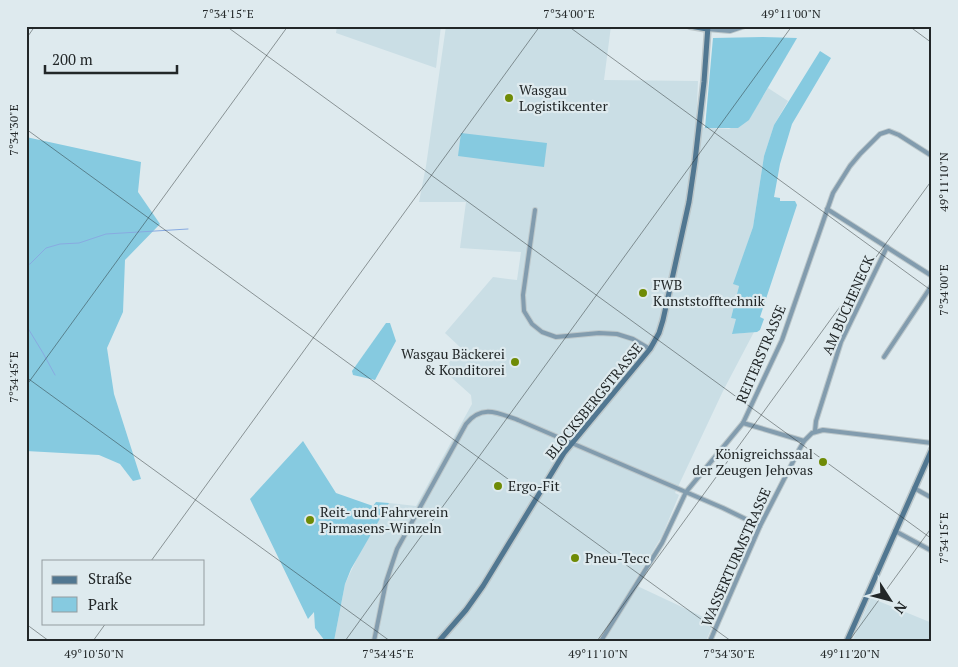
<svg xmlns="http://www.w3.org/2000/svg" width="958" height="667" viewBox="0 0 958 667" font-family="'PT Serif',serif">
<rect width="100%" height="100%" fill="#deeaee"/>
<!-- built -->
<g fill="#cadee5">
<polygon points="337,26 441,26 436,68 336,33"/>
<polygon points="446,26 611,26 604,80 698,81 696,127 729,129 749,119 768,88 788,101 774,125 764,156 753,227 734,284 739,286 731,318 737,319 733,334 754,332 723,391 675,493 679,495 662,536 633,584 714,622 706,641 334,641 345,584 360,552 389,503 416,506 472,404 471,395 443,370 461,348 445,333 493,277 517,280 521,252 460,248 466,202 419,202 426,166"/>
<polygon points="871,598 932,623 932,641 852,641"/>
</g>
<!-- green -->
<g fill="#86cae0">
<polygon points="763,37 797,38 749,120 738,128 705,128 713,38"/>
<polygon points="820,51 831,58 792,124 780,164 774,197 780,198 780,201 795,201 797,205 760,317 764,319 760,330 757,332 732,334 736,319 731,318 739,286 733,284 753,227 764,156 774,125"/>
<polygon points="461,133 547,143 544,167 458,156"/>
<polygon points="26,137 141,162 138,192 160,224 125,260 123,312 107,348 114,394 141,479 133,481 120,464 99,455 26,451"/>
<polygon points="386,323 390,323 396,341 375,380 353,375 352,371"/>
<polygon points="303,441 336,493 373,506 376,502 389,503 351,569 345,584 334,641 325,641 315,628 314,612 308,619 250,499"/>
</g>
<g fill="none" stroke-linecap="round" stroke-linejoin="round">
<!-- stream -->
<g stroke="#88abe1" stroke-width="1">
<polyline points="26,265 30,264 46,248 60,244 79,243 106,234 188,229"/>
<polyline points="26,325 43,353 55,375"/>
</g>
<defs>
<g id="street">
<polyline points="707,29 730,31 745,26"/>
<polyline points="827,209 932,276"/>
<polyline points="535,210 523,295 524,311 532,324 542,332 556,337 599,333 617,334 633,339 650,349"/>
<polyline points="884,357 932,285"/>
<polyline points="743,423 804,441"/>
<polyline points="815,431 816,421 841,342 887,247"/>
<polyline points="914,488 932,498"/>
<polyline points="895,531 932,551"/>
<path d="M374 641 386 582 397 549 466 424C482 404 498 413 518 420L723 508 760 526"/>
<polyline points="601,641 662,543 686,492 743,423 782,340 833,193 850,166 860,154 880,134 889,131 899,135 932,156"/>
<polyline points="710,641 760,526 799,450 804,441 812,433 823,430 932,443"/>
</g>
<g id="secondary">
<polyline points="690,26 707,29"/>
<polyline points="439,641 466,610 483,586 564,453 650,349 659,333 663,320 689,202 695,161 704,82 708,26"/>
<polyline points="847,641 932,449"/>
</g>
</defs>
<!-- street casing -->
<use href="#street" stroke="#bcc7ca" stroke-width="6"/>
<!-- secondary casing -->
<use href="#secondary" stroke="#bcc7ca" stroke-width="8"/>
<!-- street -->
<use href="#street" stroke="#829cae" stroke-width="4"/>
<!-- secondary -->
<use href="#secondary" stroke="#517791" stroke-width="5"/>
</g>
<!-- ticks -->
<path fill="none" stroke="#222728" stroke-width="1" stroke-opacity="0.45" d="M226 26 932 539M568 26 932 291M909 26 932 43M26 39 35 26M26 129 731 641M26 377 390 641M26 386 288 26M151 561 540 26M26 624 49 641M93 641 106 623M345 641 792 26M597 641 932 180M849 641 932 527"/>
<!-- markers -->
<g fill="#6f8b06" stroke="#deeaee" stroke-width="2">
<circle cx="509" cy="98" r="5"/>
<circle cx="643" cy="293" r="5"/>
<circle cx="515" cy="362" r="5"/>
<circle cx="823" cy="462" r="5"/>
<circle cx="498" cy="486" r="5"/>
<circle cx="310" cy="520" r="5"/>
<circle cx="575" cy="558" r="5"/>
</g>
<g text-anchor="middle" stroke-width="4.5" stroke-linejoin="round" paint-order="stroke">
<!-- poi labels -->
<g font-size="14" fill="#222728" stroke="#deeaee" text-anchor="start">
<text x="519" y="95">Wasgau<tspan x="519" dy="16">Logistikcenter</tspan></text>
<text x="653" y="290">FWB<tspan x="653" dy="16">Kunststofftechnik</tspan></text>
<text x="505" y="359" text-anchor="end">Wasgau Bäckerei<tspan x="505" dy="16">&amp; Konditorei</tspan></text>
<text x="813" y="459" text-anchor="end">Königreichssaal<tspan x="813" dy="16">der Zeugen Jehovas</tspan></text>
<text x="508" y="491">Ergo-Fit</text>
<text x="320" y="517">Reit- und Fahrverein<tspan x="320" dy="16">Pirmasens-Winzeln</tspan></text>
<text x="585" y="563">Pneu-Tecc</text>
</g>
<!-- street labels -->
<g font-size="14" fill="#222728" stroke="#deeaee">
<text transform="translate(848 305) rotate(-66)" y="5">AM BUCHENECK</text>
<text transform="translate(761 354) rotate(-67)" y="5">REITERSTRASSE</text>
<text transform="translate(594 401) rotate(-51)" y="5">BLOCKSBERGSTRASSE</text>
<text transform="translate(736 557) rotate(-66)" y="5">WASSERTURMSTRASSE</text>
</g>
</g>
<!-- border -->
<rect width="958" height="667" fill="none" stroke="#deeaee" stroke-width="55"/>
<!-- legend -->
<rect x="42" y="560" width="162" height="65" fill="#deeaee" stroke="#939c9f"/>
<rect x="52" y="576" width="25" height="8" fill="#517791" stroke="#939c9f"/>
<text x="88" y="584" font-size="15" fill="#222728">Straße</text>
<rect x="52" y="597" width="25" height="15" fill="#86cae0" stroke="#939c9f"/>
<text x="88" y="610" font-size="15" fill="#222728">Park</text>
<!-- north arrow -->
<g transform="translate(890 600) rotate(126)" stroke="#deeaee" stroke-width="4" paint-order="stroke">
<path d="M0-4L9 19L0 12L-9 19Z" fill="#222728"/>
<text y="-8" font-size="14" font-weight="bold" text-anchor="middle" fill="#222728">N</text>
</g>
<!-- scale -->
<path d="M45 65v8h132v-8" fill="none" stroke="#222728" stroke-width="2.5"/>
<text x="52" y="65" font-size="15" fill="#222728" stroke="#deeaee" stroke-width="4" paint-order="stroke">200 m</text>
<rect x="28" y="28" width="902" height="612" fill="none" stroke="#222728" stroke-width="2"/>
<g font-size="12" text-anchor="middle" fill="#222728">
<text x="228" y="18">7°34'15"E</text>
<text x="569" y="18">7°34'00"E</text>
<text x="791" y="18">49°11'00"N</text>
<text transform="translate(14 130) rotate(-90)" y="4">7°34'30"E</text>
<text transform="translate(944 182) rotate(-90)" y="4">49°11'10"N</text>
<text transform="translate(944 290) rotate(-90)" y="4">7°34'00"E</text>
<text transform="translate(14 377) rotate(-90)" y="4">7°34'45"E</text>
<text transform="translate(944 538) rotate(-90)" y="4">7°34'15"E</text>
<text x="94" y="658">49°10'50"N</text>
<text x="388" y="658">7°34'45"E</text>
<text x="598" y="658">49°11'10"N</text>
<text x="729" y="658">7°34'30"E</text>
<text x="850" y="658">49°11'20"N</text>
</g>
</svg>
